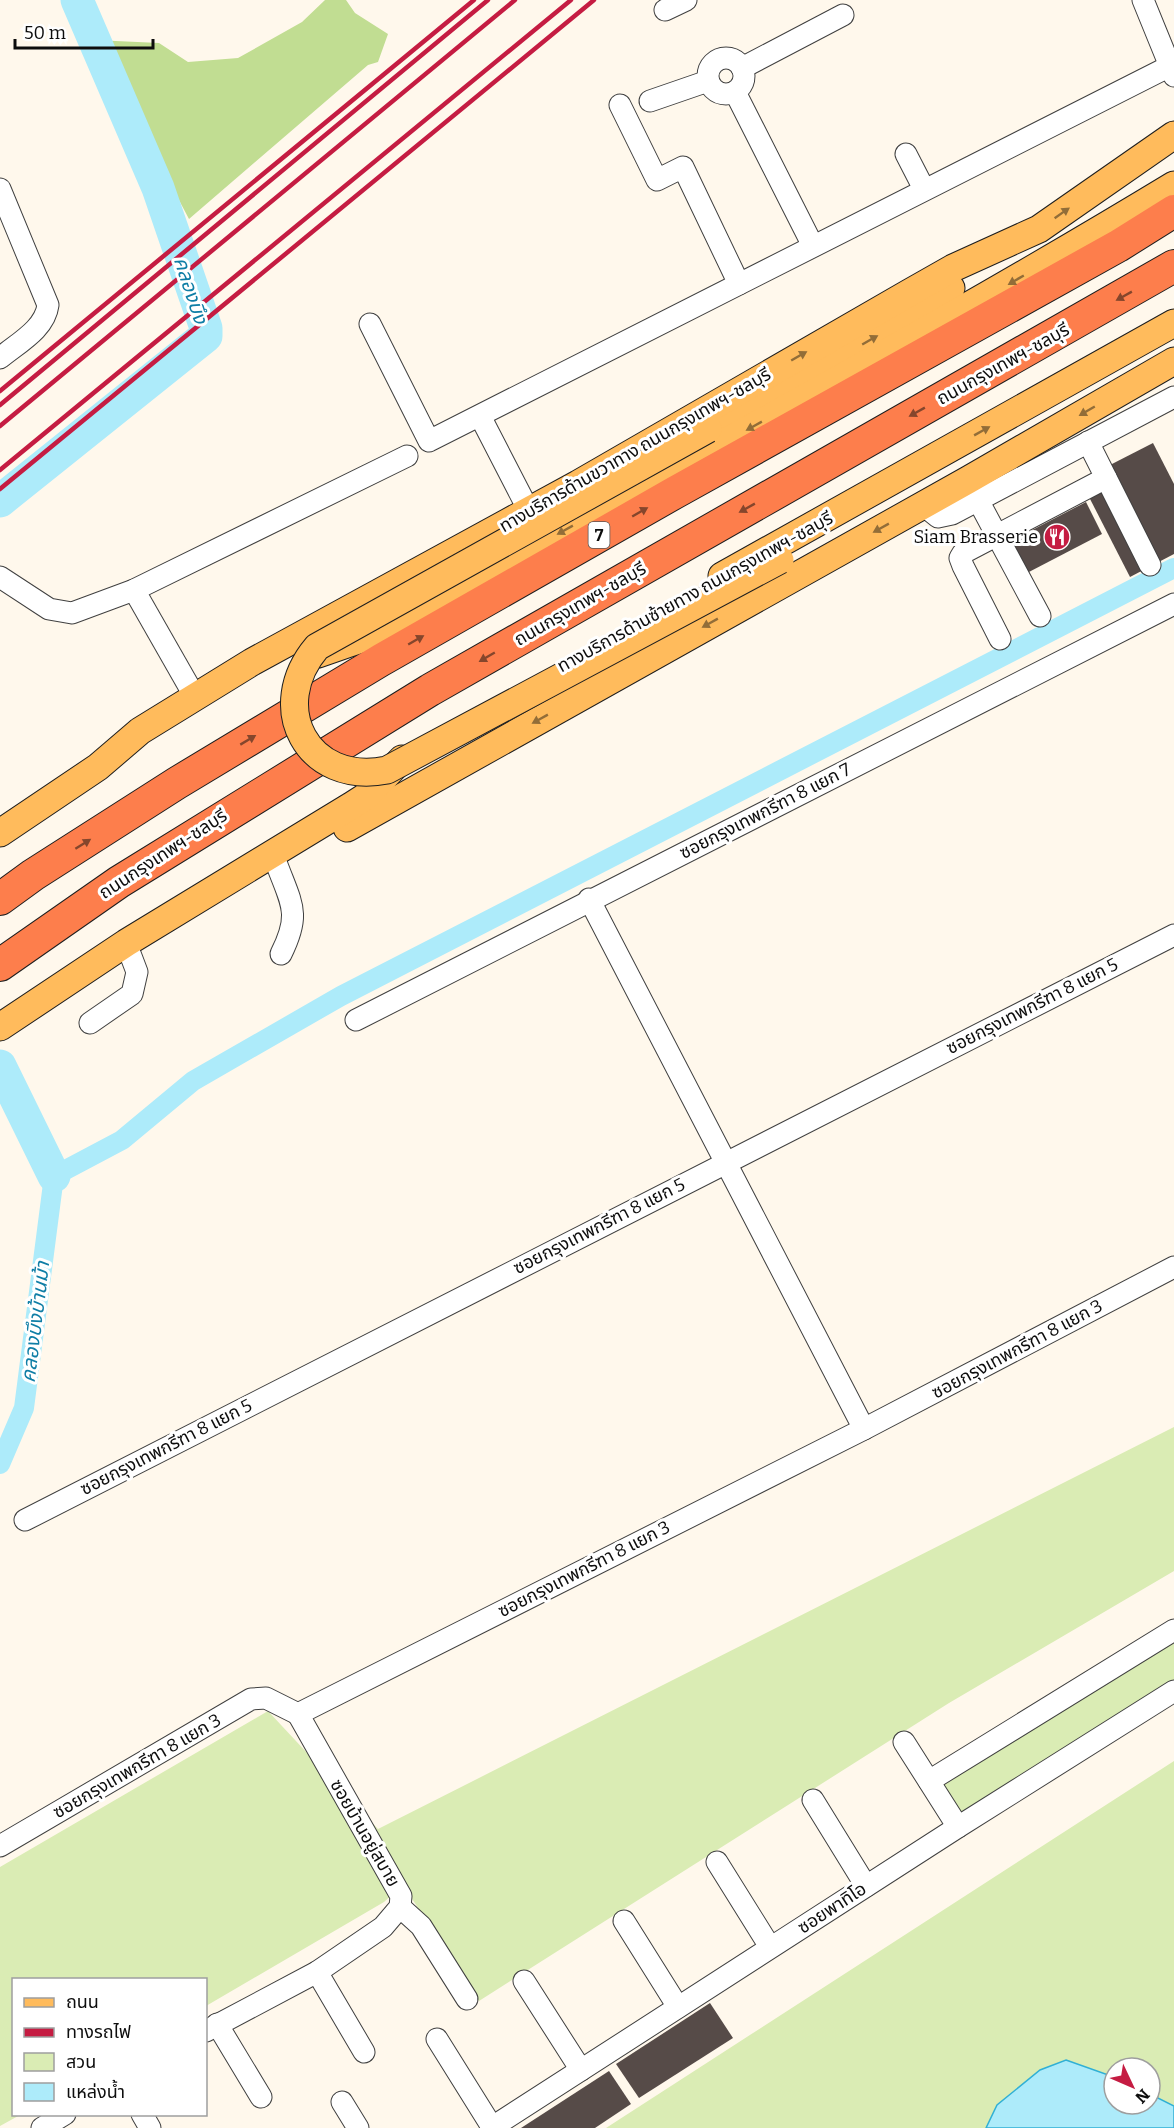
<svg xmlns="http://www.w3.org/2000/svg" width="1174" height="2128" viewBox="0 0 1174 2128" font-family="Bitter,'Noto Sans Thai',serif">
<rect width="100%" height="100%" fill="#fff8ec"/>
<!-- green -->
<g fill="#daecb4" fill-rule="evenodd">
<polygon points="1174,1427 1174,1571 949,1703 479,2001 403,1885 384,1902 206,2006 206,1980 14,1980 14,2114 20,2115 0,2126 0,1867 268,1711 378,1829"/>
<polygon points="1174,1639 1174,1683 962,1816 940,1783"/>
<path d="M1174 1761V2128H606ZM1114 2068H1150V2104H1114Z"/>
</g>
<!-- forest -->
<polygon fill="#c1dd92" points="325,0 346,0 355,13 388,34 378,62 368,65 189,219 94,40 159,43 188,62 238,58 302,22"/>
<!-- water -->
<polygon fill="#adebfa" stroke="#30b0d5" stroke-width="1.5" points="1066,2060 1114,2077 1114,2104 1150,2104 1150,2094 1174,2106 1174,2128 986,2128 997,2105 1040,2070"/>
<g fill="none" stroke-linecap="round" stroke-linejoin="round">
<!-- canal -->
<polyline stroke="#adebfa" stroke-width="20" points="0,1464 24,1408 54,1176 122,1140 193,1081 341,996 1174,568"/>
<!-- river -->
<g stroke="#adebfa" stroke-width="33">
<polyline points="0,501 206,336 206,328 158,188 77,0"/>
<polyline points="0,1066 54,1176"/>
</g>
</g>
<!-- building -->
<g fill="#564b48">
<polygon points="1153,443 1174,484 1174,554 1130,577 1088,495 1110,465"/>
<polygon points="1086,502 1102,534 1027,573 1011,541"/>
<polygon points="710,2003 733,2038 639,2098 616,2064"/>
<polygon points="609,2071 631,2104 595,2128 521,2128"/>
</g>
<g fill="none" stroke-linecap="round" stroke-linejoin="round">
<defs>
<g id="minor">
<polyline points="1143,0 1174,76"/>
<polyline points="665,10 686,0"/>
<circle cx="726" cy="76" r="18"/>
<polyline points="742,68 843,15"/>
<polyline points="735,92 813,246"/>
<polyline points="650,101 708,81"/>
<polyline points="620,105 657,180 683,167 739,284"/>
<polyline points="906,154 924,189"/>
<path d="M0 189 48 305C45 329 18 343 0 358"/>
<polyline points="370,324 429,441 1170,66"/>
<polyline points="480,416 529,511"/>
<polyline points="1088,442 1150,565"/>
<polyline points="972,489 1040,616"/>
<polyline points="923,505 938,517 952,514 1174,397"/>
<polyline points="0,577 49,609 72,613 134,590 407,456"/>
<polyline points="134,590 195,697"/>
<polyline points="1000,639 963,566 960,558 963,553 1106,478"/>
<path d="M277 865C292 905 301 914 281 954"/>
<polyline points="589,899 864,1429"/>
<polyline points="356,1020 1174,604"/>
<polyline points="90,1023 132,994 137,972 126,943"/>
<polyline points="25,1520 1174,935"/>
<polyline points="904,1742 958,1827"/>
<polyline points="929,1781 1174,1630"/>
<polyline points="813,1800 866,1886"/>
<polyline points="0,1846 251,1699 266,1698 298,1714 864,1429 1174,1267"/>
<polyline points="717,1862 770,1947"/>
<polyline points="400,1907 421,1926 467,1999"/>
<polyline points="624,1921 678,2007"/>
<polyline points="317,1972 364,2052"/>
<polyline points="524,1981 581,2070"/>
<polyline points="217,2024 261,2097"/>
<polyline points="206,2031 317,1972 383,1927 400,1907 401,1896 298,1714"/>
<polyline points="437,2039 492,2127"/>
<polyline points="342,2102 358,2128"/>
<polyline points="142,2114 150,2128"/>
<polyline points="42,2128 65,2114"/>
<polyline points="491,2128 958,1827 1174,1691"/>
</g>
<g id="major">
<polyline points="712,427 877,336 951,288"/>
<polyline points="722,576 1174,323"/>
<path d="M318 654 364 638 413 613C668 473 925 336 1174 185"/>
<polyline points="347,828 968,480 1174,361"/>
<polyline points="0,833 98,767 140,731 252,662 578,484 909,293 953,268 1039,229 1174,135"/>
<polyline points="0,1027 126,943 351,806 365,797 402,759"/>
</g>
<g id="highway">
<polyline points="0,899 33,875 177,783 381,660 674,493 1118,246 1174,211"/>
<polyline points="0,965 119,882 430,690 1174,266"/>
</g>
</defs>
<!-- minor casing -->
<use href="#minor" stroke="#404040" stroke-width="23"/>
<!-- major casing -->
<use href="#major" stroke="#1e1e1e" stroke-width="29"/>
<!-- highway casing -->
<use href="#highway" stroke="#1e1e1e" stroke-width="34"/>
<!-- minor -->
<use href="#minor" stroke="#fff" stroke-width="21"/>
<!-- major -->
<use href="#major" stroke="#ffbb5c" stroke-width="27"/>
<!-- highway -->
<use href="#highway" stroke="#fd7e4c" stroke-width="32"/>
<!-- rail -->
<g stroke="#c51c42" stroke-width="4.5">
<polyline points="0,391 474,0"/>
<polyline points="0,405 488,0"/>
<polyline points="0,426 515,0"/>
<polyline points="0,470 571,0"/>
<polyline points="0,489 594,0"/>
</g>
<defs>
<path id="major-bridge" d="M708 429 317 647C266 707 307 786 387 770L780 560"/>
</defs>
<!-- major-bridge casing -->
<use href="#major-bridge" stroke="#1e1e1e" stroke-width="29" stroke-linecap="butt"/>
<!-- major-bridge -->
<use href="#major-bridge" stroke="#ffbb5c" stroke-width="27"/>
</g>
<!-- one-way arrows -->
<defs><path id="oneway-solid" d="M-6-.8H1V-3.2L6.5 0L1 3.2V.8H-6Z" transform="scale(1.5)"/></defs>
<g fill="#926d38">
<use href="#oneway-solid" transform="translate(1062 213) rotate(-35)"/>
<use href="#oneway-solid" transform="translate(1016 280) rotate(150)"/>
<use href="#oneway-solid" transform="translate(870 340) rotate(-30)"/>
<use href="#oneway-solid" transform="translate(799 356) rotate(-30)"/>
<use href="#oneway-solid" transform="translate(1087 411) rotate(150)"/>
<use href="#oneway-solid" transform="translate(754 426) rotate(151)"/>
<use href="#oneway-solid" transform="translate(982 431) rotate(-29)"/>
<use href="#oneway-solid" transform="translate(881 528) rotate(151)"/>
<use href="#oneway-solid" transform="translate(565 530) rotate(151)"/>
<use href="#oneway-solid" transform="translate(710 623) rotate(151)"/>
<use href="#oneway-solid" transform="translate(540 719) rotate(151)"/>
</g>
<g fill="#85462c">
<use href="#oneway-solid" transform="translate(1124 296) rotate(151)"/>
<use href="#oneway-solid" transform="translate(917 412) rotate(151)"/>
<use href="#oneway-solid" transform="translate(747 508) rotate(151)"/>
<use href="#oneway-solid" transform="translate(640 512) rotate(-30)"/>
<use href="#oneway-solid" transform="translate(416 640) rotate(-30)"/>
<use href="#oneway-solid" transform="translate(487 657) rotate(150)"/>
<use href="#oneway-solid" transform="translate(248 740) rotate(-31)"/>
<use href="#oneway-solid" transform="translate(83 844) rotate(-32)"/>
</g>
<!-- icons -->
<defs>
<symbol id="restaurant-disc" viewBox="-11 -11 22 22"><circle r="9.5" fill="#c51c42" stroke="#fff"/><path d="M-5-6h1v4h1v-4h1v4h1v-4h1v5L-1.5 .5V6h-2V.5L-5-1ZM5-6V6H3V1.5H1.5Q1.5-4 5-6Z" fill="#fff"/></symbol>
</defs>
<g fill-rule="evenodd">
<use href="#restaurant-disc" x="1042" y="522" width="30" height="30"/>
</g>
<g text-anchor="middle" stroke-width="6" stroke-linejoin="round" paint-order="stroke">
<!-- shield labels -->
<rect fill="#fff" stroke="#565656" stroke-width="1.5" x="588.5" y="522" width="21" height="26" rx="4.5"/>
<g font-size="16" font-weight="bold" fill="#0d0d0d">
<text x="599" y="541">7</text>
</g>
<!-- street labels -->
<g font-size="18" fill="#0d0d0d" stroke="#fff">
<text transform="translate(1003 364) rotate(-29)" y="6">ถนนกรุงเทพฯ-ชลบุรี</text>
<text transform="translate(635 450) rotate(-30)" y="6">ทางบริการด้านขวาทาง ถนนกรุงเทพฯ-ชลบุรี</text>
<text transform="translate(695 592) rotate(-29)" y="6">ทางบริการด้านซ้ายทาง ถนนกรุงเทพฯ-ชลบุรี</text>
<text transform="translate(580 604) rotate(-30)" y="6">ถนนกรุงเทพฯ-ชลบุรี</text>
<text transform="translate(765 811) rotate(-27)" y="6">ซอยกรุงเทพกรีฑา 8 แยก 7</text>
<text transform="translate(163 854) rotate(-33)" y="6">ถนนกรุงเทพฯ-ชลบุรี</text>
<text transform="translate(1032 1006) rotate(-27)" y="6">ซอยกรุงเทพกรีฑา 8 แยก 5</text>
<text transform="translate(599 1226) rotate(-27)" y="6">ซอยกรุงเทพกรีฑา 8 แยก 5</text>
<text transform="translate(1017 1349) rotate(-28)" y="6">ซอยกรุงเทพกรีฑา 8 แยก 3</text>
<text transform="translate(166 1447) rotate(-27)" y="6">ซอยกรุงเทพกรีฑา 8 แยก 5</text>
<text transform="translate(584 1569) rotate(-27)" y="6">ซอยกรุงเทพกรีฑา 8 แยก 3</text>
<text transform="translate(137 1766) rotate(-30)" y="6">ซอยกรุงเทพกรีฑา 8 แยก 3</text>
<text transform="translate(365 1833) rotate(60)" y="6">ซอยบ้านอยู่สบาย</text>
<text transform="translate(832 1908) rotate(-33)" y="6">ซอยพาทิโอ</text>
</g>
<!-- poi labels -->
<g font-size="18" fill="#0d0d0d" stroke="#fff" text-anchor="end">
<text x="1038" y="543">Siam Brasserie</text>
</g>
<!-- water labels -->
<g font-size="20" font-style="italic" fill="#0f7ea6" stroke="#fff">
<text transform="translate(191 290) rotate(72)" y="7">คลองบึง</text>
<text transform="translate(35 1322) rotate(-83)" y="7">คลองบึงบ้านม้า</text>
</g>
</g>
<!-- legend -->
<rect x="12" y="1978" width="195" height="138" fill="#ffffff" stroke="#9e9e9e" stroke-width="1.5"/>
<rect x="24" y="1998" width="30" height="9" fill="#ffbb5c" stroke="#9e9e9e" stroke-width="1.5"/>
<text x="66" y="2008" font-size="18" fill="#0d0d0d">ถนน</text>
<rect x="24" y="2028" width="30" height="9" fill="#c51c42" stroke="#9e9e9e" stroke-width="1.5"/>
<text x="66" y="2038" font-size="18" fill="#0d0d0d">ทางรถไฟ</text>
<rect x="24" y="2053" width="30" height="18" fill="#daecb4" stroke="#9e9e9e" stroke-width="1.5"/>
<text x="66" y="2068" font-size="18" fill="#0d0d0d">สวน</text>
<rect x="24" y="2083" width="30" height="18" fill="#adebfa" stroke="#9e9e9e" stroke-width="1.5"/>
<text x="66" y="2098" font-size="18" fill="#0d0d0d">แหล่งน้ำ</text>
<!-- north arrow -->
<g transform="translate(1132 2086) rotate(134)"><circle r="28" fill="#ffffff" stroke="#9e9e9e" stroke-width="1.5"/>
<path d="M0-4.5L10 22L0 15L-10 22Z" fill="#c51c42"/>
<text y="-9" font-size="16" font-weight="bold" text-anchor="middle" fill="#0d0d0d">N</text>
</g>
<!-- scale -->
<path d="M15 39v9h138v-9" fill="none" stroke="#0d0d0d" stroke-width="3"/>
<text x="24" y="39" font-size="18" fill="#0d0d0d" stroke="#ffffff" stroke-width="4.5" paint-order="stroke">50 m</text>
</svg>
